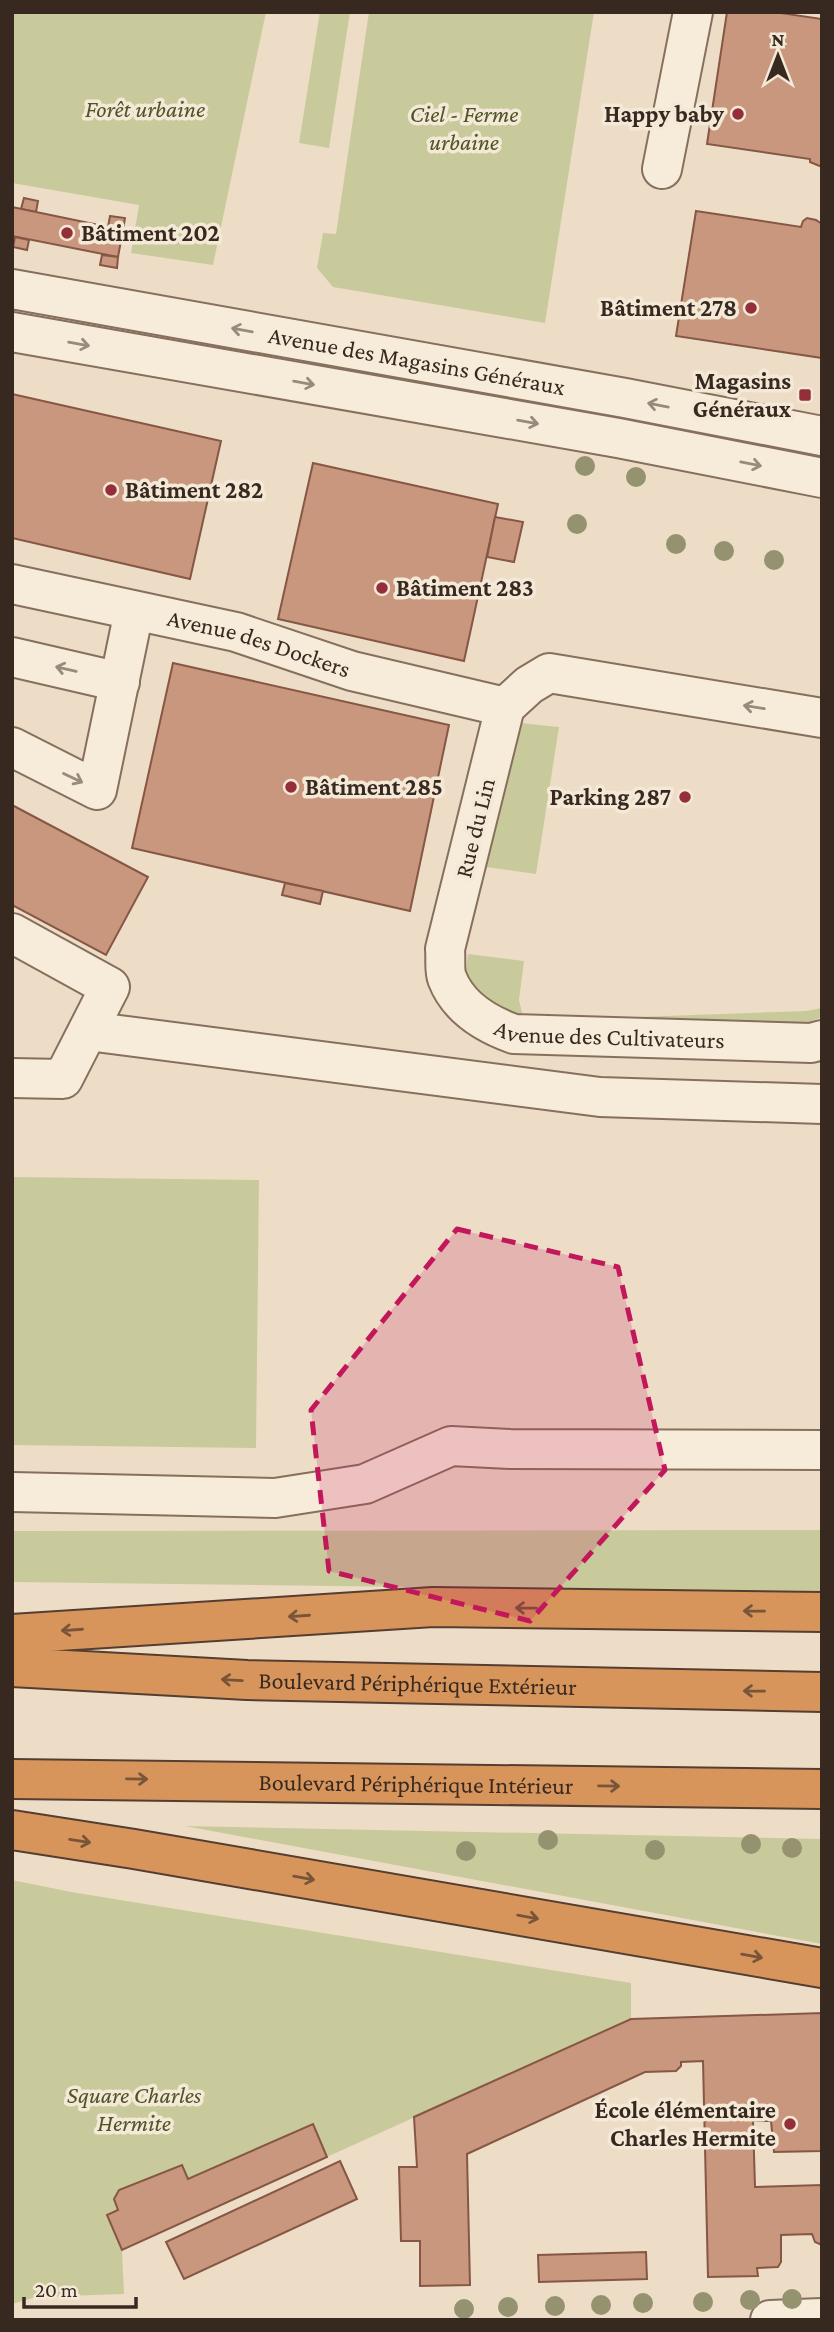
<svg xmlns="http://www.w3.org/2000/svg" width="834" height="2332" viewBox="0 0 834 2332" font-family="'Crimson Pro',serif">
<rect width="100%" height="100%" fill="#edddc6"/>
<!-- green -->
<g fill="#c9ca9b">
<polygon points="12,12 266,12 213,265 131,253 139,205 12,183"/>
<polygon points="320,12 350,12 329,148 299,143"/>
<polygon points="369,12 594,12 545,323 333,287 317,268 323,233 336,234"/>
<polygon points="520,723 559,727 536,874 486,867"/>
<polygon points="468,954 524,961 519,1000 524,1021 806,1011 822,1008 822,1017 806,1023 523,1029 475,994 466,971"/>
<polygon points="12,1177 259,1180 256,1448 12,1445"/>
<polygon points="822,1530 822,1592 12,1582 12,1531"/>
<polygon points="185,1826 822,1839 822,1944"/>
<polygon points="12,1880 71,1892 631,1983 631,2019 122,2250 124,2294 36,2297 12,2304"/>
</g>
<!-- building -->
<g fill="#c9967e" stroke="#855744" stroke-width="2">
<polygon points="727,12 774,12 822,19 822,167 810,162 810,159 707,144"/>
<polygon points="24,198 38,201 36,212 21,209"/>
<polygon points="12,207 123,230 118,257 12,236"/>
<polygon points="696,211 801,227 803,221 807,218 816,220 822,224 822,358 676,336"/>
<polygon points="110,216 125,218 123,230 108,227"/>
<polygon points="15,237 29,240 27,250 13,247"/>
<polygon points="102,255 118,257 117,268 100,265"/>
<polygon points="12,394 221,441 190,579 12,538"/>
<polygon points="313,463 498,504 464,661 278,619"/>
<polygon points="495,517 523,522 514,562 487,557"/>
<polygon points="173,663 449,725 410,911 132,848"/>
<polygon points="12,805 148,877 106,955 12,905"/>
<polygon points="285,883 323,891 320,904 282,895"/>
<polygon points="822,2013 822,2151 774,2152 771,2121 753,2121 755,2187 822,2185 822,2245 815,2242 812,2234 781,2235 781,2262 778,2267 757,2268 758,2276 708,2277 703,2061 681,2062 681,2066 676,2071 645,2072 467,2154 470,2285 420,2286 420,2241 401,2241 399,2167 417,2167 414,2117 631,2019"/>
<polygon points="313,2124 327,2157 122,2250 107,2215 118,2210 114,2199 119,2190 182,2165 188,2179"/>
<polygon points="340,2161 357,2199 184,2279 166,2242"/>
<polygon points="646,2252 647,2279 539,2282 538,2255"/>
</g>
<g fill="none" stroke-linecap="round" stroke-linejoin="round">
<defs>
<g id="minor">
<polyline points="662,169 693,12"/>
<path id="s1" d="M12 289 625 398 822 436"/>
<polyline points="12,332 618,438 822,478"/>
<path id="s2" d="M12 584 236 632 352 671 505 707"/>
<polyline points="12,657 120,682"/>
<path id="s3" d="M505 707 445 949C446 958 444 970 447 978 458 1007 486 1024 514 1034L811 1043 822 1040"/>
<polyline points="505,707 529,685 549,673 822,718"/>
<polyline points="12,747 97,790 134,611"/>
<polyline points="12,933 110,987 63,1079 12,1078"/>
<polyline points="88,1031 600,1097 822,1104"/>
<polyline points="12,1492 275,1498 365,1484 451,1446 510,1449 822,1450"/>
<polyline points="770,2320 822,2318"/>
</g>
<g id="highway">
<polyline points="12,1634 433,1607 822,1612"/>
<path id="s4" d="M12 1667 247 1680 822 1692"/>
<path id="s5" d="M12 1779 822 1789"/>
<polyline points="12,1830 134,1849 822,1968"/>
</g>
</defs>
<!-- minor casing -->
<use href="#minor" stroke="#876f5d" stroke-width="42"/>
<!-- highway casing -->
<use href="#highway" stroke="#553e31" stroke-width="42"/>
<!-- minor -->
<use href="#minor" stroke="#f7ecd9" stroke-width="38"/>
<!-- highway -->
<use href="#highway" stroke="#d7955c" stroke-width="38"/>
</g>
<!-- trees -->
<g fill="#95926f">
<circle cx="585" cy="466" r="10"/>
<circle cx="636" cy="477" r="10"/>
<circle cx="577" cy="524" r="10"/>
<circle cx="676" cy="544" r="10"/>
<circle cx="724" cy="551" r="10"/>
<circle cx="774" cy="560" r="10"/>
<circle cx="548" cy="1840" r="10"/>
<circle cx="751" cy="1844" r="10"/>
<circle cx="792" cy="1848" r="10"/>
<circle cx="655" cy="1850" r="10"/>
<circle cx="466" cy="1851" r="10"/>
<circle cx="792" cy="2299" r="10"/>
<circle cx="750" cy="2300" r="10"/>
<circle cx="703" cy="2302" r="10"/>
<circle cx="643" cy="2303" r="10"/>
<circle cx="601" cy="2305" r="10"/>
<circle cx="555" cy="2306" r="10"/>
<circle cx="508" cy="2307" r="10"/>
<circle cx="464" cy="2309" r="10"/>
</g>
<!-- one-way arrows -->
<defs><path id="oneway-shaft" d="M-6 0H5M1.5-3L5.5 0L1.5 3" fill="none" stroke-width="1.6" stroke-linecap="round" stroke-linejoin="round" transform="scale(1.75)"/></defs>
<g stroke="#988a7c">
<use href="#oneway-shaft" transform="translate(242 330) rotate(-170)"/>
<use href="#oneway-shaft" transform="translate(79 344) rotate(10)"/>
<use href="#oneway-shaft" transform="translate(304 383) rotate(10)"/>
<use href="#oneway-shaft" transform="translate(658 405) rotate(-169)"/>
<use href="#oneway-shaft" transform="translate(528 422) rotate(10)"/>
<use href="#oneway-shaft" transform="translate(751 464) rotate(11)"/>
<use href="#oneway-shaft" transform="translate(66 669) rotate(-167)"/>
<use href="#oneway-shaft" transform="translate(754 707) rotate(-171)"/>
<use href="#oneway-shaft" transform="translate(73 778) rotate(26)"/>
</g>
<g stroke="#785438">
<use href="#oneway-shaft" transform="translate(526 1608) rotate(-179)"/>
<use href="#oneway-shaft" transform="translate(754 1611) rotate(-179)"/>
<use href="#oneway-shaft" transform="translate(299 1616) rotate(176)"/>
<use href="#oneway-shaft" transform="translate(72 1630) rotate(176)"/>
<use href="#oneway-shaft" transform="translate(232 1680) rotate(-177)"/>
<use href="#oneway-shaft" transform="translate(754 1691) rotate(-179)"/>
<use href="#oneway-shaft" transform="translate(137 1779) rotate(1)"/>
<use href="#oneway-shaft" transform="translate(609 1786) rotate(1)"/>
<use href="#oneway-shaft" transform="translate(80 1841) rotate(9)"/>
<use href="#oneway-shaft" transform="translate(304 1878) rotate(10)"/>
<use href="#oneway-shaft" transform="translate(528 1917) rotate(10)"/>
<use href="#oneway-shaft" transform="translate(752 1956) rotate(10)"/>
</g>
<!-- marked area -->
<path fill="#c2185b" fill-opacity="0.2" stroke="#c2185b" stroke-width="5" stroke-dasharray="14 9" stroke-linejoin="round" d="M457 1229 618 1267 665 1470 530 1621 329 1571 311 1410Z"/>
<!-- markers -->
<g fill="#942f3a" stroke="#f4e8d6" stroke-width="2.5">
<circle cx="738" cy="114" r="7"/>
<circle cx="67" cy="233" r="7"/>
<circle cx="751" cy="308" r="7"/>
<rect x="798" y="388" width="14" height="14" rx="3.5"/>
<circle cx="111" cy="490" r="7"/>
<circle cx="382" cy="588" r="7"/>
<circle cx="291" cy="787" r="7"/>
<circle cx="685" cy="797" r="7"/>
<circle cx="790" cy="2124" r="7"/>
</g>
<g text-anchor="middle" stroke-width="7" stroke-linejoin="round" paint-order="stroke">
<!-- park labels -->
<g font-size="24" font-style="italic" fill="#4d5427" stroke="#f4e8d6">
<text x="145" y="117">Forêt urbaine</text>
<text x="464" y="122">Ciel - Ferme<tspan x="464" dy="28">urbaine</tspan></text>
<text x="134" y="2103">Square Charles<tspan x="134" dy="28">Hermite</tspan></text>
</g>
<!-- poi labels -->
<g font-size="24" font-weight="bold" fill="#382920" stroke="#f4e8d6" text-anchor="end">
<text x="724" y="122">Happy baby</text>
<text x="81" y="241" text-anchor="start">Bâtiment 202</text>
<text x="737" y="316">Bâtiment 278</text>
<text x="791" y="389">Magasins<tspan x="791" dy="28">Généraux</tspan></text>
<text x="125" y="498" text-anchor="start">Bâtiment 282</text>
<text x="396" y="596" text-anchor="start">Bâtiment 283</text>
<text x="305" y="795" text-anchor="start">Bâtiment 285</text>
<text x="671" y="805">Parking 287</text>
<text x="776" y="2118">École élémentaire<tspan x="776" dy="28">Charles Hermite</tspan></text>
</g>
<!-- street labels -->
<g font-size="24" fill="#382920" stroke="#f4e8d6">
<text dy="8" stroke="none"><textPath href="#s1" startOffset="411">Avenue des Magasins Généraux</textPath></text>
<text dy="8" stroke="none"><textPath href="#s2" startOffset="254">Avenue des Dockers</textPath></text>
<text transform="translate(475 828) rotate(-76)" y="8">Rue du Lin</text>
<text dy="8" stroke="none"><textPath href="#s3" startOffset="464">Avenue des Cultivateurs</textPath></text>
<text dy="8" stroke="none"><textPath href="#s4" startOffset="406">Boulevard Périphérique Extérieur</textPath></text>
<text dy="8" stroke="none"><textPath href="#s5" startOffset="404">Boulevard Périphérique Intérieur</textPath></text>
</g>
</g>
<!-- border -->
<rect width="834" height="2332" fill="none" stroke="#382920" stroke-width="28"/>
<!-- north arrow -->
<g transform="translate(778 56)" stroke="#f4e8d6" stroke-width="5" paint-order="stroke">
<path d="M0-5L12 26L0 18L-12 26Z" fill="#382920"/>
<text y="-10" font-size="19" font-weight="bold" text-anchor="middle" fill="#382920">N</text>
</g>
<!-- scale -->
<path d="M24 2297v10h112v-10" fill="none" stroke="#382920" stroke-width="3.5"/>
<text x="35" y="2297" font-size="21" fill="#382920" stroke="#f4e8d6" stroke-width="5" paint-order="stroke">20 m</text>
</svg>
